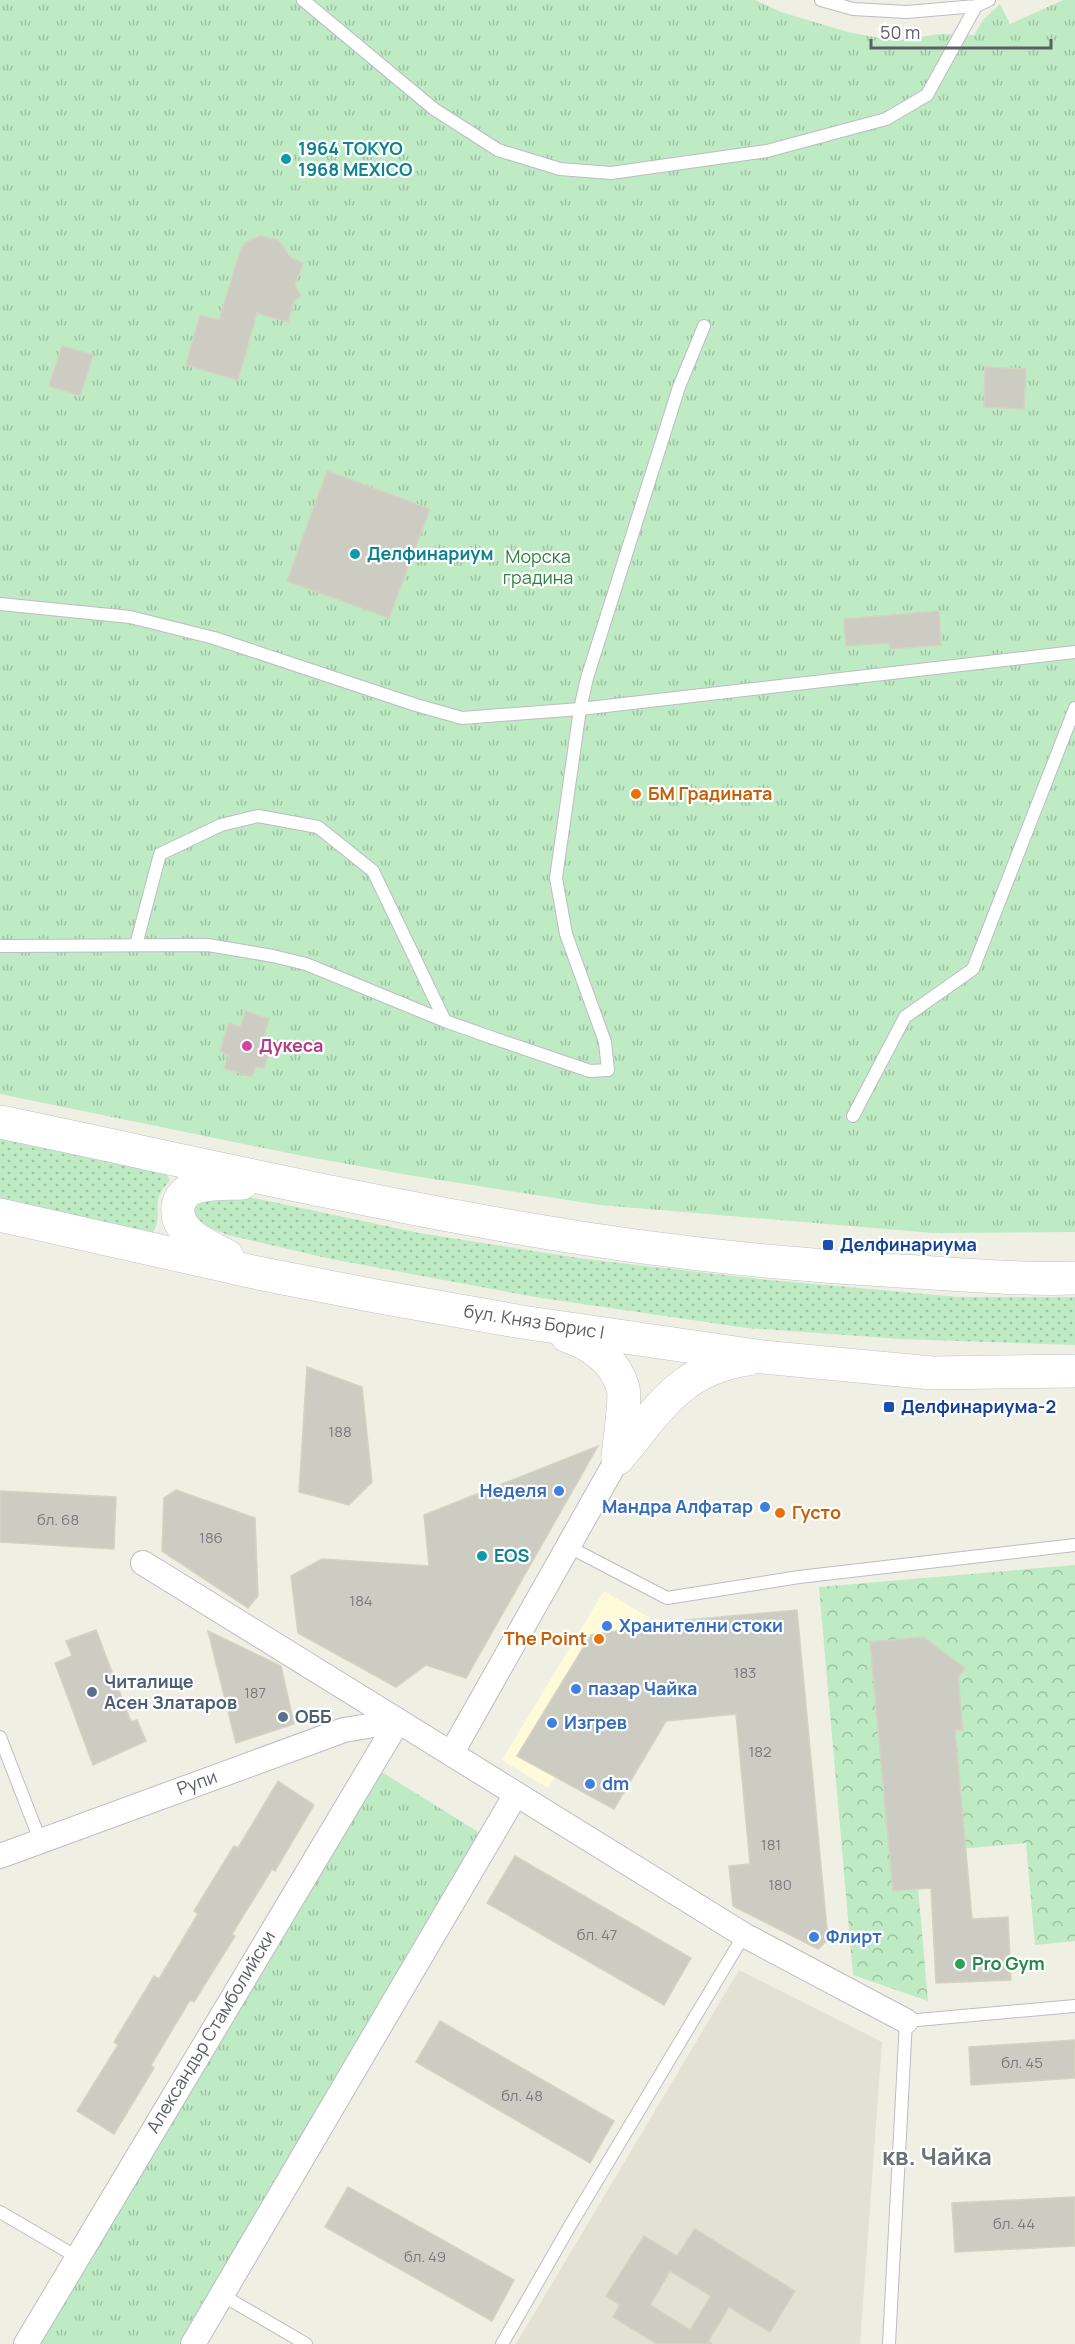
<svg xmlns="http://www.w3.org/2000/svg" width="1075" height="2344" viewBox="0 0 1075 2344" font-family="Manrope,sans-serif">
<defs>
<pattern id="grass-dots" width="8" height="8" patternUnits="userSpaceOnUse" patternTransform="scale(1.5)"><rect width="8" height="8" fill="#beeac4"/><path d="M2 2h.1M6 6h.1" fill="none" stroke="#9ec1a3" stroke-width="1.8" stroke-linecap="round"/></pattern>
<pattern id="forest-crowns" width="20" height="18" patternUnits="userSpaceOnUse" patternTransform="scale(1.5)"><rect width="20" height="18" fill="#beeac4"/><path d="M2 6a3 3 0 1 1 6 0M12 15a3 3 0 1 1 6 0" fill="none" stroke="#9ec1a3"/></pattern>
<pattern id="park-tufts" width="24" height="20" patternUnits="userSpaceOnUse" patternTransform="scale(1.5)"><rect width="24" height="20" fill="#beeac4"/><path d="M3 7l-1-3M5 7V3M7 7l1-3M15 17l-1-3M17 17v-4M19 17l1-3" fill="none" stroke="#9ec1a3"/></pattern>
</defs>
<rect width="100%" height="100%" fill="#f0efe4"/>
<!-- commercial -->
<polygon fill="#fffbd9" points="604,1591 650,1618 548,1788 502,1760"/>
<!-- education -->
<polygon fill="#e2e1d4" points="739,1970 882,2042 860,2344 516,2344"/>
<!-- grass -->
<g fill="url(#grass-dots)">
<path d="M0 1136 166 1172 170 1181C147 1202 166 1214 152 1234L0 1198Z"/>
<polygon points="221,1191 419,1233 585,1259 769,1280 959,1297 1075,1297 1075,1345 901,1339 747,1328 535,1297 331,1259 228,1235 202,1225 194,1217 194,1204"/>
</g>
<!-- forest -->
<polygon fill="url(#forest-crowns)" points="1075,1565 1075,1941 1035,1945 1026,1843 915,1853 928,2001 853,1975 819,1587"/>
<!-- park -->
<g fill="url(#park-tufts)">
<polygon points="0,0 755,0 781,12 848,32 895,41 939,34 974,35 983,20 1000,4 1010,24 1063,0 1075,0 1075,1232 933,1233 600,1205 414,1176 303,1156 0,1094"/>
<polygon points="377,1769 483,1835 183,2344 35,2344"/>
</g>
<!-- building -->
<g fill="#cdccc2" stroke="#d5d2c1" stroke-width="1.5" fill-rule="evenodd">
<polygon points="260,236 278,240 291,258 303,263 295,285 301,296 294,301 288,322 257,313 238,380 186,365 200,315 219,320 241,248 246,242"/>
<polygon points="62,346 93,355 80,396 49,386"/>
<polygon points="985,367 1026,369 1024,409 984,407"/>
<polygon points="327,471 430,509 389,618 287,581"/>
<polygon points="939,611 941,645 891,649 889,643 846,646 844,619"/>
<polygon points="246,1011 269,1019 264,1036 273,1041 264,1068 256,1066 252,1077 224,1068 229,1055 220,1051 229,1023 240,1027"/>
<polygon points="307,1367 362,1387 372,1482 349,1505 299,1492"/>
<polygon points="598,1446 466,1678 426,1665 396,1687 298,1633 291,1576 322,1559 429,1566 424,1515"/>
<polygon points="176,1490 255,1518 258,1596 248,1608 162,1551 164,1498"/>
<polygon points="0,1491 116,1497 114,1549 0,1542"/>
<polygon points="797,1610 828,1940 818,1949 733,1906 729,1866 750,1864 736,1714 666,1721 614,1809 517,1756 591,1635 687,1620"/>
<polygon points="96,1630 131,1722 137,1720 146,1741 93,1765 55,1663 72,1656 66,1641"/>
<polygon points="208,1631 281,1666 294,1724 236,1743"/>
<polygon points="923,1637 965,1668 958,1677 963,1730 955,1730 972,1919 1008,1917 1011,1980 936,1983 931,1888 893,1891 870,1642"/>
<polygon points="278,1781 314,1805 275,1871 272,1869 232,1934 235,1936 194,2002 190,2000 151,2065 154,2068 114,2134 77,2111 118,2045 114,2042 154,1976 159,1979 198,1914 194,1911 234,1846 238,1848"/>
<polygon points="515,1856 691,1958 664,2005 487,1903"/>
<polygon points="440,2021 614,2121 590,2163 416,2062"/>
<polygon points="1075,2040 1075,2078 971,2085 969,2047"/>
<polygon points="348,2187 514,2280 492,2321 325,2227"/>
<polygon points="1075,2197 1075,2246 955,2252 952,2203"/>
<path d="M695 2229 795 2291 770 2332 729 2307 708 2341 712 2344H657L613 2317 620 2305 606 2296 644 2236 677 2256ZM670 2271 711 2296 690 2330 650 2305Z"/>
</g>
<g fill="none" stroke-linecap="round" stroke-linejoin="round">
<defs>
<g id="service">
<polyline points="303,0 434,109 498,150 560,169 611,173 767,151 886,119 927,95 976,6"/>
<polyline points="821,0 853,9 907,12 976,6 989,0"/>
<polyline points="0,604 130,617 214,638 416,705 462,718 580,709 1075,652"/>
<polyline points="136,945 160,854 221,825 258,816 318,827 373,871 445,1021"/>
<polyline points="0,946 208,945 273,956 306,964 445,1021 493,1038 590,1071 608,1070 605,1042 566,934 556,878 580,709 587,678 679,387 704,326"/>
<polyline points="853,1116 905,1017 973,969 1075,708"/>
<polyline points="569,1547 667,1598 799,1577 1075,1545"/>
<polyline points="0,1737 40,1840"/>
<polyline points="0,2212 77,2257"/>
<polyline points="222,2295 306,2344"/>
<polyline points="502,2344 571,2224 744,1935"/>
<polyline points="889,2344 906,2021 1075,2006"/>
</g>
<g id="minor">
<polyline points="143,1563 744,1935 906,2021"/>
<polyline points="451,1754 618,1458"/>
<polyline points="0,1856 344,1730 398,1721"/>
<polyline points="26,2344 398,1721"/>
<polyline points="193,2344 516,1794"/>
</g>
<g id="secondary">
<path d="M0 1122C173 1158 346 1198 520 1228 645 1250 773 1264 900 1271 959 1274 1017 1280 1075 1278"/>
<polyline points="0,1215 258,1273 375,1296 522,1322 762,1357 932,1373 1075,1371"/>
<path d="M227 1256C208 1246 175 1234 178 1207 179 1199 184 1193 191 1189 206 1182 226 1184 242 1183"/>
<path d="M567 1336C593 1345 615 1360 623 1388 626 1398 619 1444 618 1458"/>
<path d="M618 1458C659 1409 680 1369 748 1359"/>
</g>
</defs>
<!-- service casing -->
<use href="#service" stroke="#bbbdc4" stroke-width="14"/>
<!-- minor casing -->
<use href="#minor" stroke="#bbbdc4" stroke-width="26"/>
<!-- secondary casing -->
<use href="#secondary" stroke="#bec0c8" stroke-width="34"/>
<!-- service -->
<use href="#service" stroke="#fff" stroke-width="12"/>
<!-- minor -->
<use href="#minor" stroke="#fff" stroke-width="24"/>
<!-- secondary -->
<use href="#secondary" stroke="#fff" stroke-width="33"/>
</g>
<!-- markers -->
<g fill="#0f9aa8" stroke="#fff" stroke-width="2">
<circle cx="286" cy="159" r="6"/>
<circle cx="355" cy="554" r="6"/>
<circle cx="482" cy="1556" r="6"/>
</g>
<g fill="#e8710a" stroke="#fff" stroke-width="2">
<circle cx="636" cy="794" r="6"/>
<circle cx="780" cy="1513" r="6"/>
<circle cx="599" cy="1639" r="6"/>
</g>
<circle fill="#d1479c" stroke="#fff" stroke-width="2" cx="247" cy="1046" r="6"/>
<g fill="#1a4fb4" stroke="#fff" stroke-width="2">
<rect x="822" y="1239" width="12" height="12" rx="3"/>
<rect x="883" y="1401" width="12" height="12" rx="3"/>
</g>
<g fill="#3f7fe0" stroke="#fff" stroke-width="2">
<circle cx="559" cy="1491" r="6"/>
<circle cx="765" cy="1507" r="6"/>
<circle cx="607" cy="1626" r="6"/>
<circle cx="576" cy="1689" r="6"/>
<circle cx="552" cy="1723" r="6"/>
<circle cx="590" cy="1784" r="6"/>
<circle cx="814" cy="1937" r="6"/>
</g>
<g fill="#5c6f8a" stroke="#fff" stroke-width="2">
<circle cx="92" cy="1692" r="6"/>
<circle cx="283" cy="1717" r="6"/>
</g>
<circle fill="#2e9e5b" stroke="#fff" stroke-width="2" cx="960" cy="1964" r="6"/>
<g text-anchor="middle" stroke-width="4.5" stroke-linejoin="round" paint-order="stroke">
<!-- number labels -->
<g font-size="15" fill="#787a7d">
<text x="340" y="1437">188</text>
<text x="58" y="1525">бл. 68</text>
<text x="211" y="1543">186</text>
<text x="361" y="1606">184</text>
<text x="745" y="1678">183</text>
<text x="255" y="1698">187</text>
<text x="760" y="1757">182</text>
<text x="771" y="1850">181</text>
<text x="780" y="1890">180</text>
<text x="597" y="1940">бл. 47</text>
<text x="1022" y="2068">бл. 45</text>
<text x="522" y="2101">бл. 48</text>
<text x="1014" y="2229">бл. 44</text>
<text x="425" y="2262">бл. 49</text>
</g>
<!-- culture labels -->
<g font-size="18" font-weight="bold" fill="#0d838f" stroke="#fff" text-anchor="start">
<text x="298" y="155">1964 TOKYO<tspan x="298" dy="21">1968 MEXICO</tspan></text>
<text x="367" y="560">Делфинариум</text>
<text x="494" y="1562">EOS</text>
</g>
<!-- park labels -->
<g font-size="18" fill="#2c843c" stroke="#fff">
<text x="538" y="563">Морска<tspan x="538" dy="21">градина</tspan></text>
</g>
<!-- food labels -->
<g font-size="18" font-weight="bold" fill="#c56008" stroke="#fff" text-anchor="start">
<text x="648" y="800">БМ Градината</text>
<text x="792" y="1519">Густо</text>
<text x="587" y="1645" text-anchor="end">The Point</text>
</g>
<!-- hotel labels -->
<g font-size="18" font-weight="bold" fill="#b23c85" stroke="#fff" text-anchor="start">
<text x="259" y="1052">Дукеса</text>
</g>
<!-- transit labels -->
<g font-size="18" font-weight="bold" fill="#164399" stroke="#fff" text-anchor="start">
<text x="840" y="1251">Делфинариума</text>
<text x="901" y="1413">Делфинариума-2</text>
</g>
<!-- street labels -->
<g font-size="18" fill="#5c5f66" stroke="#fff">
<text transform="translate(534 1322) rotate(9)" y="6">бул. Княз Борис I</text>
<text transform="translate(197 1783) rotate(-20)" y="6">Рупи</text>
<text transform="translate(211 2032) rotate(-59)" y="6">Александър Стамболийски</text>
</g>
<!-- shop labels -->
<g font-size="18" font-weight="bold" fill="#366cbe" stroke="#fff" text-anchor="start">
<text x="547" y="1497" text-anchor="end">Неделя</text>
<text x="753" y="1513" text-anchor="end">Мандра Алфатар</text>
<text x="619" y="1632">Хранителни стоки</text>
<text x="588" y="1695">пазар Чайка</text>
<text x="564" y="1729">Изгрев</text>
<text x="602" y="1790">dm</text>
<text x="826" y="1943">Флирт</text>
</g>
<!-- service labels -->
<g font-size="18" font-weight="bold" fill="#4e5e75" stroke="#fff" text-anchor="start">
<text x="104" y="1688">Читалище<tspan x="104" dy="21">Асен Златаров</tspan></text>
<text x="295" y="1723">ОББ</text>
</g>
<!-- leisure labels -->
<g font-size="18" font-weight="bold" fill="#27864d" stroke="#fff" text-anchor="start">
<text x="972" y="1970">Pro Gym</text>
</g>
<!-- district labels -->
<g font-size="24" font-weight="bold" fill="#6c7178" stroke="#fff">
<text x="937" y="2165">кв. Чайка</text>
</g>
</g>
<!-- scale -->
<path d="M871 39v9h180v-9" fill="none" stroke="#5c5f66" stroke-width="3"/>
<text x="880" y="39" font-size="18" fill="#5c5f66" stroke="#ffffff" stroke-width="4.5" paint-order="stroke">50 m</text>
</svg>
